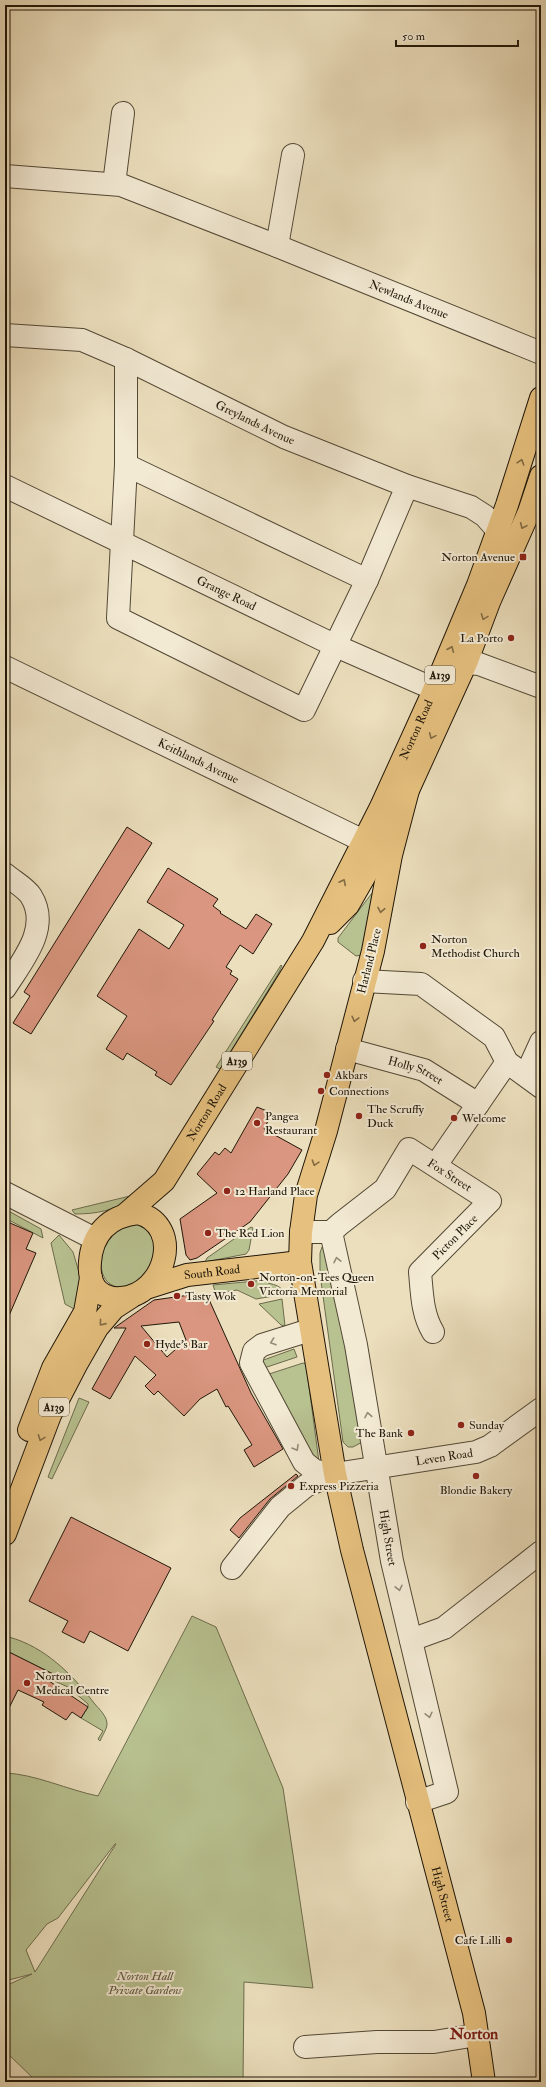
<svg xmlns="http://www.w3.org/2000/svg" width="546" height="2087" viewBox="0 0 546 2087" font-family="'IM FELL Double Pica',serif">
<rect width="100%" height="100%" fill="#ecdfbd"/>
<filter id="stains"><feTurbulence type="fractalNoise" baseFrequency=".005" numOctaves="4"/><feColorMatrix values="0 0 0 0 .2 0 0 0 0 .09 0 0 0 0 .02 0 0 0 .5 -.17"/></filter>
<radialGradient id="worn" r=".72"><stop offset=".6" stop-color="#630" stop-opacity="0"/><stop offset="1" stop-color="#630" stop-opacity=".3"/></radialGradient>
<!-- green -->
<g fill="#b8c190" stroke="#6c6c4c" fill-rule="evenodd">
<polygon points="372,893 375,893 362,955 356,956 338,942 338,938"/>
<polygon points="281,965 282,966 278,974 220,1069 216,1067"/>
<path d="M130 1196 131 1198C115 1211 95 1214 75 1214L72 1210Z"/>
<polygon points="5,1209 41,1229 43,1238 5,1218"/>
<path d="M131 1223C135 1223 140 1223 143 1225 172 1239 144 1296 114 1286 95 1279 99 1245 112 1233 118 1229 125 1226 131 1223Z"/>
<polygon points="251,1227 253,1228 249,1250 246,1254 205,1262 207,1258"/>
<polygon points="59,1235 73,1252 81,1279 76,1310 65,1304 51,1243"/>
<polygon points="322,1247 329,1247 366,1440 353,1447 348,1447 343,1442 320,1274 320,1253"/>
<path d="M266 1280 268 1283C276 1285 281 1286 285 1294L256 1299 237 1290 216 1294 213 1285Z"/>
<polygon points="282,1299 285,1326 281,1325 259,1304"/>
<polygon points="294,1349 297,1357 261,1369 258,1362"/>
<polygon points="303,1363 306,1364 319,1462 317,1464 266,1375"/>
<polygon points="79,1398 89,1402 52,1479 48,1477"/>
<path d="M192 1616 216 1627 283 1788 313 1988 244 1982 243 2082H37L5 2051V1986L32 1974 5 1981V1773C35 1774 68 1790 98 1796ZM115 1844H116L35 1972 26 1950 47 1924 58 1918Z"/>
<path d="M9 1637C45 1647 72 1674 94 1703 99 1709 107 1716 107 1724 107 1729 102 1736 100 1741L98 1739 103 1731 81 1718 88 1707V1704L68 1687 50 1679 53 1674 5 1650V1638Z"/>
</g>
<!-- building -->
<g fill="#da9680" stroke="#1f1608" fill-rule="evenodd">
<polygon points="127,827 152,843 31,1034 13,1023 30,996 24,992"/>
<polygon points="168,868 218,899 213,906 221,912 220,913 246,929 256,914 272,924 253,954 240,945 226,967 232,971 230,974 238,979 212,1020 214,1021 171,1085 155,1075 157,1072 127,1053 123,1060 106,1049 127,1016 97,996 139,929 169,949 184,925 147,902"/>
<polygon points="257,1107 272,1113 264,1129 302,1150 288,1174 250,1222 197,1258 190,1260 186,1255 180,1219 217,1193 197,1174 215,1152 219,1155 225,1148 231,1153"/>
<polygon points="10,1223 33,1233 26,1249 36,1253 5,1325 5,1235"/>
<path d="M197 1294 199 1300 207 1295 251 1393 283 1449 254 1467 244 1450 252 1445 228 1406 226 1407 217 1389 200 1399 184 1416 158 1391 154 1395 145 1386 156 1375 135 1356 110 1399 92 1389 126 1328H114L154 1300ZM179 1322 186 1340 167 1357 141 1326Z"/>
<polygon points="296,1474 298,1476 270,1499 239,1538 230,1530 240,1518"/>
<polygon points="71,1517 171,1568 128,1651 90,1631 84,1643 62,1632 68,1621 29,1601"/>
<polygon points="5,1650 53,1674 49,1681 88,1707 81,1718 72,1712 66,1720 42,1705 44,1702 18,1690 5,1716"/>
</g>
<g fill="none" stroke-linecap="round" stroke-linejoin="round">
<defs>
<g id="minor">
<path id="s1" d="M5 176 121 185 277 246 541 353"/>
<polyline points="114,184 123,113"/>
<polyline points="277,246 293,155"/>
<path id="s2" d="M5 335 82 340 126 359 284 437 407 486 471 507 485 516 498 531"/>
<polyline points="126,359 126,465 118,618 304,710 367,580 407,486"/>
<polyline points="126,465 367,580"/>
<path id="s3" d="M5 486 336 646 450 696"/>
<polyline points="466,663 479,664 541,687"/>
<path id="s4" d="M5 667 380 849"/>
<path d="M5 874C13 881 26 888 31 896 51 928 22 961 5 988"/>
<polyline points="364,981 421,984 494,1037 507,1062 541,1087"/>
<path id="s5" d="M347 1049 424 1070 478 1104"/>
<polyline points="526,1075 541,1042"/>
<polyline points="436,1165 507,1062"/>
<polyline points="5,1193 95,1239"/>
<path id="s6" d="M301 1232H331L356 1345 392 1561 447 1792 417 1802"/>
<path id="s7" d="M331 1232 340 1224 385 1189 409 1149 490 1201 420 1272C422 1293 422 1314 433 1332"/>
<polyline points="310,1330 262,1345 254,1351 251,1363 304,1462 315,1471 335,1474"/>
<path id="s8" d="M232 1568 280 1507 307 1485 335 1474 476 1452 490 1446 541 1409"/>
<polyline points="411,1640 444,1628 541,1552"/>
<polyline points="305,2047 377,2042 434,2042 477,2035"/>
</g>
<g id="major">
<path id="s9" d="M408 790 391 855 373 951 326 1131 306 1195 301 1232 300 1262 335 1474 352 1550 474 2013 484 2082"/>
<polyline points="330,923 348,905 380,849 408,790 466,663 489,602 529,512 541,476"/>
<path d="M138 1213C185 1226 165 1295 121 1298 113 1299 104 1296 98 1291 91 1284 89 1272 90 1262 92 1234 109 1216 138 1213Z"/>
<path id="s10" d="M126 1214 164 1181 313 941 381 807 431 697 478 585 507 505 541 398"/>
<path id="s11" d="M149 1287 187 1275 300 1262"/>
<polyline points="29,1430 53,1368 85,1312 91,1278"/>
<polyline points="5,1534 50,1415 77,1363 97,1328 114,1308 131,1297"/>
</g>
</defs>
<!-- minor casing -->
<use href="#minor" stroke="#524835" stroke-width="24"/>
<!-- major casing -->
<use href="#major" stroke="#1f1608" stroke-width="24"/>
<!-- minor -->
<use href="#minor" stroke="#f3ead4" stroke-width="22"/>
<!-- major -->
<use href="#major" stroke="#e6c07e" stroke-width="22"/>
</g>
<!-- one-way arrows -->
<defs><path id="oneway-chevron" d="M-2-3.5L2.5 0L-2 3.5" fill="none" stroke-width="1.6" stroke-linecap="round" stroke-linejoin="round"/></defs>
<g stroke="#826b43">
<use href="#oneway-chevron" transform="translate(521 462) rotate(-73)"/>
<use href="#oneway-chevron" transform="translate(523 526) rotate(114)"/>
<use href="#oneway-chevron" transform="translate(484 617) rotate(111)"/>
<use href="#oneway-chevron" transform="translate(451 649) rotate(-67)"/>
<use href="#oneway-chevron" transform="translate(432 736) rotate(114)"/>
<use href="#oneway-chevron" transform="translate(343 882) rotate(-63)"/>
<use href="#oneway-chevron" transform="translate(381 910) rotate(101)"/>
<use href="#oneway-chevron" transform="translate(355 1019) rotate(104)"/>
<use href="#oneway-chevron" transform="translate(315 1163) rotate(108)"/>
<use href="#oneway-chevron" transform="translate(102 1323) rotate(129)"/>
<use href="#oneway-chevron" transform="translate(41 1438) rotate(111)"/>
</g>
<g stroke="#948b78">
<use href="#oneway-chevron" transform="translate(337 1260) rotate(-102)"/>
<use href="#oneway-chevron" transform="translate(273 1342) rotate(161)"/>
<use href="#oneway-chevron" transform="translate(368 1415) rotate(-100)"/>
<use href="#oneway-chevron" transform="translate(296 1448) rotate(60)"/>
<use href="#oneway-chevron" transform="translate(399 1588) rotate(77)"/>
<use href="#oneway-chevron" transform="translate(429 1715) rotate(77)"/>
</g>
<!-- markers -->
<g fill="#8f2418" stroke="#f3ead4" stroke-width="1.5">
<rect x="519" y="553" width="8" height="8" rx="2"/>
<circle cx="511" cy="638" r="4"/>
<circle cx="423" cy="946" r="4"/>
<circle cx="327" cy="1075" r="4"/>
<circle cx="321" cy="1091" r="4"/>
<circle cx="359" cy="1116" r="4"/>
<circle cx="454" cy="1118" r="4"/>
<circle cx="257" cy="1123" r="4"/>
<circle cx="227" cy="1191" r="4"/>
<circle cx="208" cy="1233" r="4"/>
<circle cx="251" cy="1284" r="4"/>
<circle cx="177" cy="1296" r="4"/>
<circle cx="147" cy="1344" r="4"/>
<circle cx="461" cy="1425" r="4"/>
<circle cx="411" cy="1433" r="4"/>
<circle cx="476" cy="1476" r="4"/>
<circle cx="291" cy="1486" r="4"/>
<circle cx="27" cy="1683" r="4"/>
<circle cx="509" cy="1940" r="4"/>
</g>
<g text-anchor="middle" stroke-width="4" stroke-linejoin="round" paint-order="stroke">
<!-- shield labels -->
<g fill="#f3ead4" stroke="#5f5645" stroke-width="1">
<rect x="425" y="666" width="30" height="18" rx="3"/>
<rect x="222" y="1052" width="30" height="18" rx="3"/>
<rect x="39" y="1398" width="30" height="18" rx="3"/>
</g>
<g font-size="11" font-weight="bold" fill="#1f1608">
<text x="440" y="679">A139</text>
<text x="237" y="1065">A139</text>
<text x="54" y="1411">A139</text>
</g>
<!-- street labels -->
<g font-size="12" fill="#1f1608" stroke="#f3ead4">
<text dy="4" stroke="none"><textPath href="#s1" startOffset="426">Newlands Avenue</textPath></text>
<text dy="4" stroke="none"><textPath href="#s2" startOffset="269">Greylands Avenue</textPath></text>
<text dy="4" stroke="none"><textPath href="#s3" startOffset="246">Grange Road</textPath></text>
<text dy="4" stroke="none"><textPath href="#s10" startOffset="568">Norton Road</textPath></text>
<text dy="4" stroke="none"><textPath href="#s4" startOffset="215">Keithlands Avenue</textPath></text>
<text transform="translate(369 961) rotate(-76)" y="4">Harland Place</text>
<text dy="4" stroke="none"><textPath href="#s5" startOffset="72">Holly Street</textPath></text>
<text dy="4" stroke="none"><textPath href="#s10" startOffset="131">Norton Road</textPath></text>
<text dy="4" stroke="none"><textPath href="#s7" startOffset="164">Fox Street</textPath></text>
<text transform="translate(455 1237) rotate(-45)" y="4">Picton Place</text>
<text dy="4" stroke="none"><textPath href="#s11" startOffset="65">South Road</textPath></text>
<text dy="4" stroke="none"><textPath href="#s8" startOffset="253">Leven Road</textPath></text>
<text dy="4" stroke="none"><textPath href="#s6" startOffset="341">High Street</textPath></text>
<text dy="4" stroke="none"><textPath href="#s9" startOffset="1134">High Street</textPath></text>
</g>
<!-- poi labels -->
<g font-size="12" fill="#1f1608" stroke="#f3ead4" text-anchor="start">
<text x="515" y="561" text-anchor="end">Norton Avenue</text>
<text x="503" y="642" text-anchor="end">La Porto</text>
<text x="431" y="943">Norton<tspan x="431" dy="14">Methodist Church</tspan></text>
<text x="335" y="1079">Akbars</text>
<text x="329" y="1095">Connections</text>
<text x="367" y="1113">The Scruffy<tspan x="367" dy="14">Duck</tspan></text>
<text x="265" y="1120">Pangea<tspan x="265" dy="14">Restaurant</tspan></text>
<text x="462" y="1122">Welcome</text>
<text x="235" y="1195">12 Harland Place</text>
<text x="216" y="1237">The Red Lion</text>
<text x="259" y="1281">Norton-on-Tees Queen<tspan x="259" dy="14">Victoria Memorial</tspan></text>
<text x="185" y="1300">Tasty Wok</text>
<text x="155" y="1348">Hyde's Bar</text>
<text x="469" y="1429">Sunday</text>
<text x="403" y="1437" text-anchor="end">The Bank</text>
<text x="299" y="1490">Express Pizzeria</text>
<text x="476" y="1494" text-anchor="middle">Blondie Bakery</text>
<text x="35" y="1680">Norton<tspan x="35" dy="14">Medical Centre</tspan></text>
<text x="501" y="1944" text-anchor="end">Cafe Lilli</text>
</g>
<!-- park labels -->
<g font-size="12" font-style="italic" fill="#555238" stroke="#f3ead4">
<text x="145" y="1980">Norton Hall<tspan x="145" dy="14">Private Gardens</tspan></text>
</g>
<!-- district labels -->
<g font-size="16" font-weight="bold" fill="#7a1f14" stroke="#f3ead4">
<text x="474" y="2039">Norton</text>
</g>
</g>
<!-- margin -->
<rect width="546" height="2087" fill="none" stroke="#ecdfbd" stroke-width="20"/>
<rect x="6" y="6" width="534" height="2075" fill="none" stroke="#1f1608" stroke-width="2"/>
<rect x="10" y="10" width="526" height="2067" fill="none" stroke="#1f1608"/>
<!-- scale -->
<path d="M396 40v6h122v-6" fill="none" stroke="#1f1608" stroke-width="2"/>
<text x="402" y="40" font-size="12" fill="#1f1608" stroke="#f3ead4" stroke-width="3" paint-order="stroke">50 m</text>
<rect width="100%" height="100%" filter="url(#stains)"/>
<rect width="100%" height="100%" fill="url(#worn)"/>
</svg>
